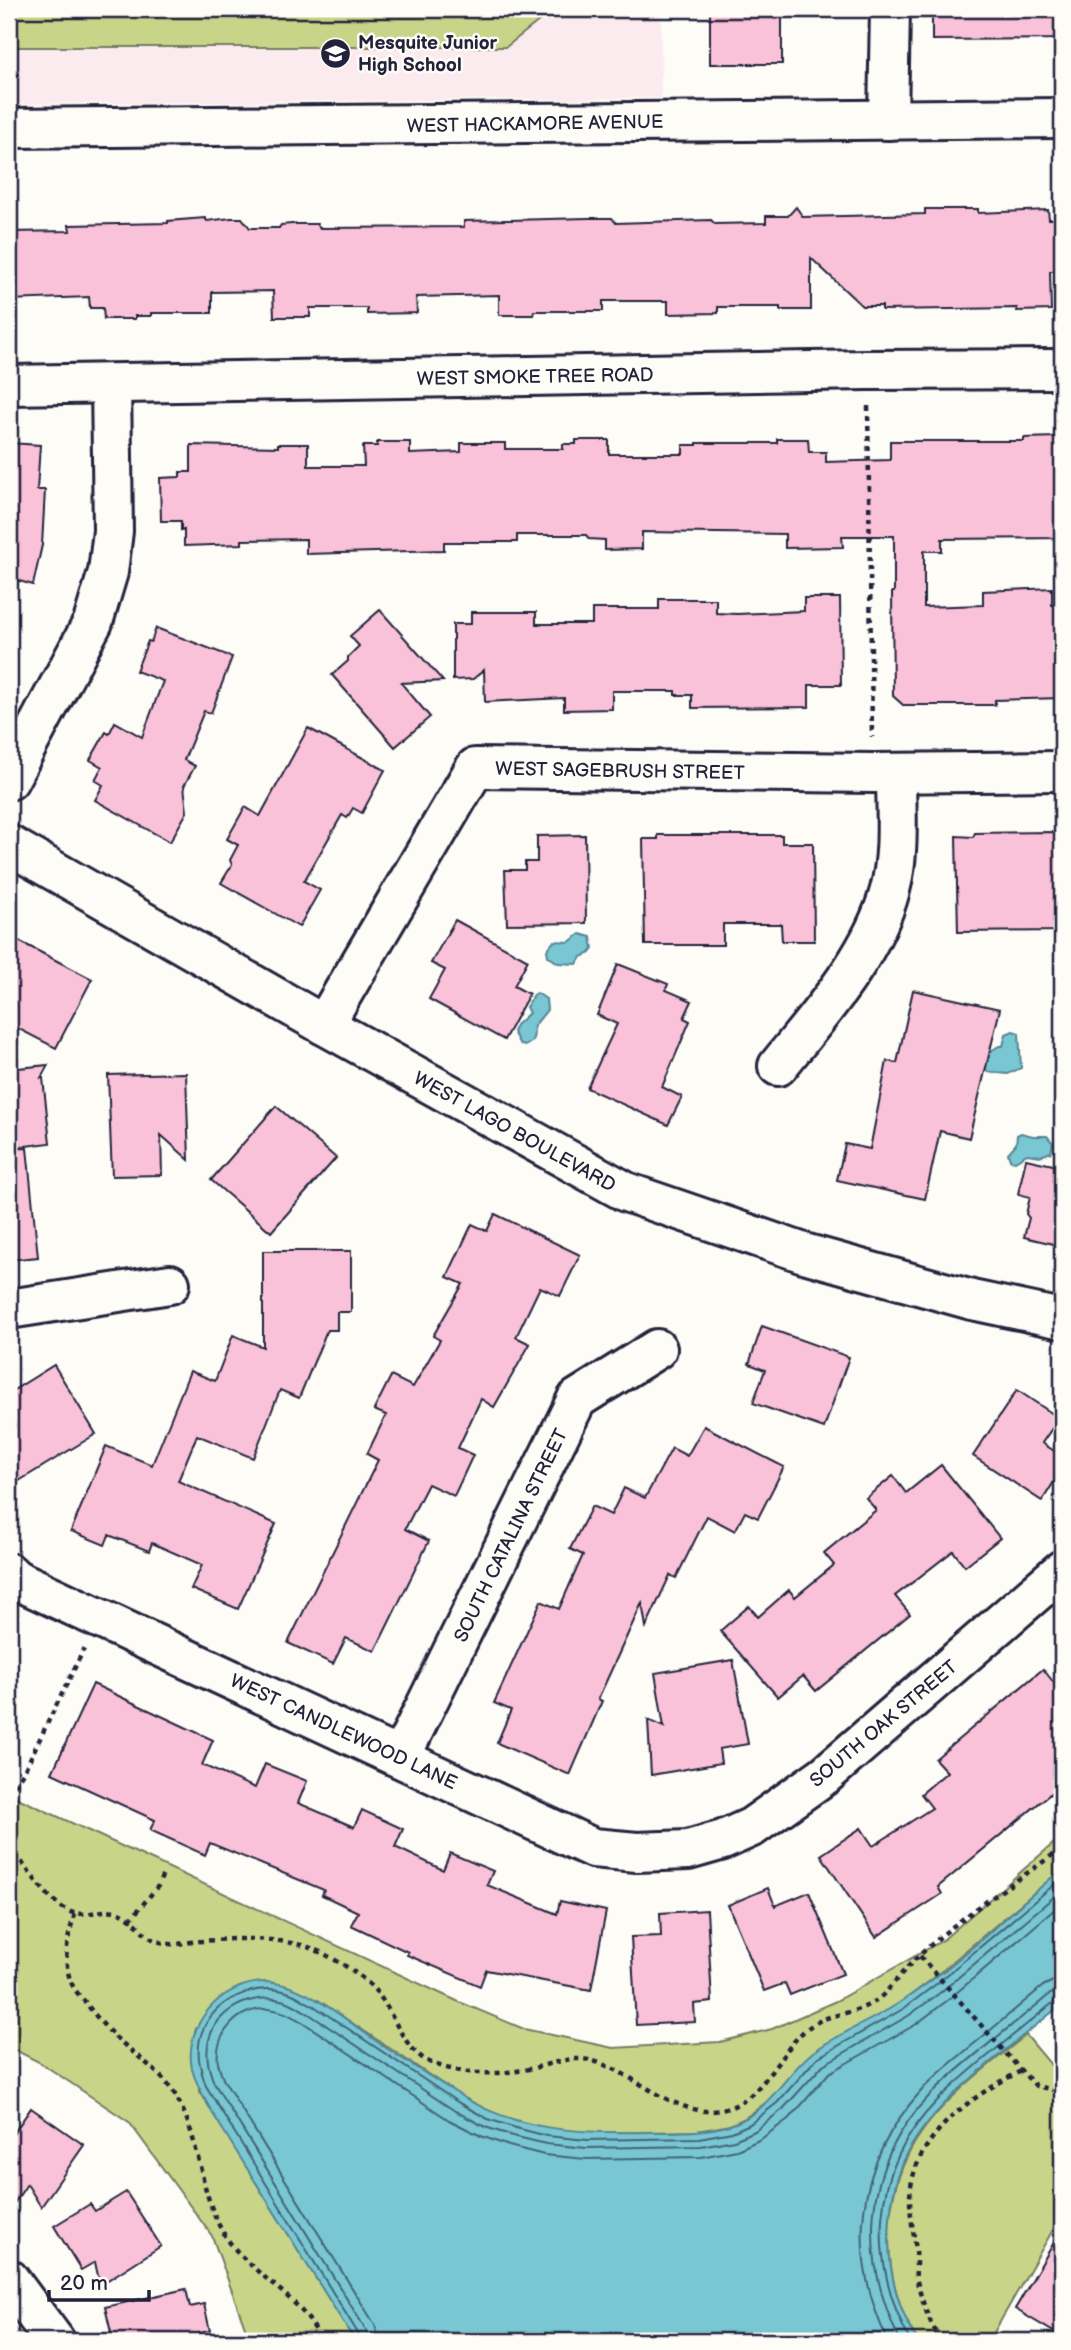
<svg xmlns="http://www.w3.org/2000/svg" width="1071" height="2350" viewBox="0 0 1071 2350" font-family="'Balsamiq Sans',sans-serif">
<rect width="100%" height="100%" fill="#fdfcf7"/>
<filter id="ink" filterUnits="userSpaceOnUse"><feTurbulence type="fractalNoise" baseFrequency=".0143" numOctaves="2"/><feDisplacementMap in="SourceGraphic" scale="14" xChannelSelector="R" yChannelSelector="G"/><feConvolveMatrix kernelMatrix="1 2 1 2 8 2 1 2 1" color-interpolation-filters="sRGB"/></filter>
<g filter="url(#ink)">
<!-- built -->
<polygon fill="#fcebee" points="9,9 661,9 661,98 9,104"/>
<!-- green -->
<g fill="#c8d588" stroke="#757c62" stroke-width="2">
<polygon points="9,9 554,9 506,47 9,47"/>
<polygon points="9,1794 457,2001 524,2029 613,2048 720,2042 772,2029 836,2001 943,1940 1062,1836 1062,1869 931,1980 899,2004 813,2052 772,2098 745,2118 730,2125 698,2131 587,2133 548,2129 518,2122 491,2112 462,2097 318,2000 214,2004 195,2030 199,2090 355,2341 250,2341 212,2236 129,2122 41,2063 9,2047"/>
<path d="M1026 2035 1062 2078V2214L989 2341H918C899 2312 889 2274 889 2239 889 2136 954 2094 1026 2035Z"/>
</g>
<!-- water -->
<g fill="#78c7d3" stroke="#568596" stroke-width="2">
<polygon points="580,934 591,937 593,949 589,954 581,957 577,964 558,963 548,956 547,950 554,941 569,942"/>
<path d="M537 993 546 999 547 1010 534 1026C533 1033 537 1041 524 1046L519 1043 513 1032 516 1025 529 1013 526 1007 534 994Z"/>
<polygon points="1013,1031 1019,1033 1021,1068 1008,1074 988,1072 984,1066 986,1054 999,1046 1003,1046 1006,1034"/>
<polygon points="1021,1133 1033,1136 1047,1136 1053,1143 1051,1152 1041,1156 1027,1154 1015,1161 1010,1160 1008,1153 1016,1144 1017,1135"/>
<path d="M1062 1869V2004C1016 2043 935 2099 908 2152 894 2179 889 2209 889 2240 889 2275 899 2312 918 2341H355L213 2114C205 2099 196 2085 192 2069 183 2025 221 1983 264 1982 306 1982 351 2025 385 2047 408 2063 431 2077 455 2092 516 2132 577 2133 647 2132 674 2132 703 2133 730 2125 768 2114 783 2076 812 2053 838 2033 872 2021 899 2003 958 1965 1008 1914 1062 1869Z"/>
</g>
<g fill="none" stroke-linecap="round" stroke-linejoin="round">
<!-- shore -->
<g stroke="#446478" stroke-width="2">
<path d="M360 2341 359 2335 206 2086C200 2069 195 2051 202 2032 215 1999 256 1981 290 1993 298 1996 306 2002 314 2006L459 2103 488 2119 516 2128 547 2136 587 2140 699 2138 732 2132 750 2124 777 2103 817 2058 903 2009 935 1985 1062 1878"/>
<path d="M369 2341 366 2330 214 2083C209 2070 206 2059 208 2045 213 2010 253 1991 285 2001 293 2003 302 2010 309 2014L455 2111 485 2127 513 2136 546 2144 586 2148 701 2146 734 2140 755 2131 783 2109 823 2065 908 2016 941 1992 1062 1890"/>
<path d="M379 2341 375 2325 223 2079C222 2074 219 2068 218 2063 214 2034 239 2007 268 2009 282 2010 292 2016 304 2023L449 2120 481 2136 509 2146 544 2155 586 2159 701 2157 737 2150 761 2139 791 2117 829 2073 915 2025 948 2000 1062 1903"/>
<path d="M888 2341C846 2253 855 2163 922 2090 936 2074 954 2061 970 2047 995 2027 1019 2006 1043 1986L1053 1981 1062 1980"/>
<path d="M900 2341C859 2256 861 2165 931 2094 968 2058 1011 2027 1050 1994L1062 1991"/>
<path d="M910 2341C868 2259 869 2170 937 2101 973 2065 1016 2034 1055 2001L1062 1999"/>
</g>
</g>
<!-- building -->
<g fill="#fac2d9" stroke="#22223b" stroke-width="2">
<rect x="710" y="9" width="72" height="55"/>
<polygon points="932,9 1062,9 1062,39 932,40"/>
<polygon points="796,207 803,217 925,214 925,209 978,209 978,213 1048,210 1049,219 1062,219 1062,271 1050,271 1051,310 1017,311 1017,308 882,310 882,306 862,306 811,258 811,310 780,310 780,307 718,307 718,313 668,314 668,301 603,301 603,311 534,311 533,315 499,315 499,295 416,297 417,313 367,314 367,308 310,308 310,317 274,317 273,291 212,292 212,313 151,313 151,316 135,316 135,319 104,319 103,308 90,308 89,297 9,300 9,232 70,231 69,225 168,223 168,221 205,218 207,221 231,218 242,218 250,228 279,228 281,225 292,224 317,224 320,228 464,227 464,221 588,218 612,218 616,223 711,220 715,224 766,223 766,216 788,216"/>
<polygon points="1058,437 1059,442 1062,442 1062,538 942,539 942,551 924,551 924,607 983,605 983,591 1052,588 1052,605 1062,605 1062,698 995,700 995,705 903,705 893,696 892,592 894,592 894,536 842,536 843,547 785,548 785,534 642,532 642,549 605,550 605,540 589,539 586,535 517,535 517,542 444,542 444,550 306,554 306,539 242,540 242,544 184,546 184,529 181,530 181,521 161,521 160,478 180,477 180,472 191,472 191,445 278,447 278,444 308,444 308,466 364,466 363,446 377,446 377,442 410,442 410,454 461,452 461,443 505,443 505,449 563,449 563,444 576,444 576,440 609,440 609,454 683,454 683,445 697,445 697,443 777,443 777,439 808,439 809,452 826,452 826,462 890,460 890,441 1024,441 1024,438"/>
<polygon points="9,443 40,445 37,490 45,490 42,545 33,585 9,578"/>
<polygon points="804,598 840,598 841,685 809,685 809,707 692,708 692,695 675,695 675,691 612,691 612,709 564,710 564,698 485,702 484,670 473,679 453,680 453,624 471,624 471,612 536,612 536,624 592,624 592,609 659,609 659,599 716,599 716,613 737,614 804,611"/>
<polygon points="380,610 443,681 401,683 430,717 395,747 332,675 348,661 348,657 359,646 350,636"/>
<polygon points="156,628 232,657 211,713 204,711 184,760 195,766 184,786 187,812 170,842 95,800 103,785 95,780 102,767 90,760 106,732 109,734 115,722 142,737 163,681 136,671 148,641 151,642"/>
<polygon points="308,728 385,770 362,813 353,808 347,818 342,815 304,881 320,890 299,927 221,883 232,865 230,860 238,845 227,839 245,807 260,816"/>
<polygon points="1055,832 1055,835 1062,835 1062,931 958,932 956,836 973,837 975,833"/>
<polygon points="585,835 586,923 507,924 505,870 525,870 525,862 537,862 537,836"/>
<polygon points="658,835 782,835 782,843 813,843 814,941 782,941 781,924 723,924 723,945 645,945 643,839 658,839"/>
<polygon points="455,920 528,960 514,986 529,994 504,1040 429,999 445,970 431,963"/>
<polygon points="9,936 92,979 56,1048 9,1024"/>
<polygon points="618,964 668,984 666,990 692,1001 684,1018 690,1021 662,1087 682,1097 668,1125 587,1088 617,1024 597,1015"/>
<polygon points="913,990 1000,1009 969,1138 940,1131 925,1199 837,1180 845,1144 870,1149 887,1061 897,1063"/>
<polygon points="48,1065 41,1078 43,1078 50,1143 9,1148 9,1069"/>
<polygon points="186,1073 189,1160 161,1135 162,1175 112,1176 108,1075"/>
<polygon points="276,1106 336,1158 271,1232 211,1180"/>
<polygon points="27,1148 38,1257 9,1260 9,1149"/>
<polygon points="1026,1159 1062,1167 1062,1246 1024,1237 1029,1218 1026,1214 1030,1197 1018,1194"/>
<polygon points="495,1214 580,1255 560,1296 540,1287 516,1337 530,1344 494,1407 481,1399 458,1448 473,1455 454,1496 428,1484 405,1529 429,1541 375,1651 346,1638 333,1664 288,1643 378,1460 367,1454 386,1415 374,1410 391,1376 413,1387 440,1340 433,1336 463,1284 447,1277 472,1224 487,1231"/>
<polygon points="263,1251 351,1251 351,1312 337,1312 337,1330 327,1330 299,1398 280,1390 253,1458 197,1435 178,1481 276,1524 238,1609 191,1589 202,1565 152,1543 149,1551 109,1535 105,1545 71,1531 106,1446 152,1465 190,1371 215,1381 233,1335 263,1347"/>
<polygon points="762,1326 849,1357 824,1428 753,1403 765,1370 749,1364"/>
<polygon points="54,1365 96,1434 9,1487 9,1393"/>
<polygon points="1017,1390 1059,1418 1042,1443 1062,1456 1062,1469 1042,1501 973,1456"/>
<polygon points="704,1426 784,1467 758,1518 745,1512 735,1531 707,1516 676,1578 670,1575 646,1627 642,1603 598,1699 602,1701 570,1775 497,1743 511,1710 494,1703 541,1601 559,1609 583,1555 570,1549 592,1506 611,1515 624,1488 645,1498 672,1448 687,1456"/>
<polygon points="941,1465 1000,1538 965,1566 953,1551 895,1596 910,1614 816,1691 803,1676 778,1697 720,1631 749,1606 758,1617 789,1590 795,1597 834,1565 824,1553 876,1510 866,1498 893,1476 906,1493"/>
<polygon points="733,1660 748,1744 719,1749 721,1763 651,1775 648,1720 664,1727 655,1673"/>
<polygon points="1043,1669 1062,1693 1062,1784 938,1887 942,1894 876,1937 821,1855 861,1828 873,1846 932,1808 921,1794 947,1772 935,1759"/>
<polygon points="93,1684 213,1740 202,1765 255,1788 265,1764 307,1781 298,1803 354,1827 362,1810 403,1829 395,1847 443,1870 450,1853 493,1871 487,1885 557,1914 560,1901 606,1911 591,1990 486,1970 480,1986 407,1955 408,1952 351,1925 358,1912 322,1895 324,1890 210,1843 205,1855 150,1830 155,1820 52,1773"/>
<polygon points="768,1888 775,1906 809,1892 843,1974 790,1995 785,1983 764,1991 728,1905"/>
<polygon points="707,1910 712,2002 694,2004 695,2022 636,2025 631,1937 661,1936 660,1913"/>
<polygon points="31,2108 84,2145 41,2207 27,2184 9,2211 9,2140"/>
<polygon points="126,2192 161,2246 100,2285 95,2262 81,2270 54,2226 90,2204 95,2211"/>
<polygon points="1062,2229 1062,2337 1015,2309"/>
<polygon points="186,2289 190,2307 204,2304 210,2331 200,2333 202,2341 113,2341 105,2307"/>
</g>
<g fill="none" stroke-linecap="round" stroke-linejoin="round">
<defs>
<g id="minor">
<polyline points="888,120 890,9"/>
<polyline points="9,128 1062,118"/>
<polyline points="9,385 867,370 1062,369"/>
<polyline points="9,780 93,622 108,572 113,531 111,384"/>
<polyline points="9,845 324,1025 626,1192 804,1253 972,1300 1062,1319"/>
<polyline points="324,1025 475,768 873,773 1062,771"/>
<path d="M778 1066C819 1015 873 955 890 890 900 853 896 811 896 773"/>
<polyline points="9,1309 170,1284"/>
<polyline points="9,1573 15,1579 593,1848 637,1852 688,1850 723,1840 752,1827 825,1775 1062,1570"/>
<polyline points="401,1756 577,1399 657,1349"/>
<polyline points="9,2279 55,2341"/>
</g>
</defs>
<!-- minor casing -->
<use href="#minor" stroke="#22223b" stroke-width="44"/>
<!-- path -->
<g stroke="#22223b" stroke-width="4.5" stroke-dasharray="5 5" stroke-linecap="butt">
<polyline points="868,406 872,737"/>
<polyline points="9,1794 24,1771 84,1649"/>
<path d="M9 1846C25 1864 51 1908 74 1913 90 1917 108 1905 124 1914 142 1925 143 1941 170 1944 180 1945 192 1941 202 1941 237 1938 274 1937 308 1947 326 1953 359 1973 372 1987 395 2010 401 2052 434 2064 467 2076 500 2075 534 2068 549 2064 567 2058 583 2059 625 2064 666 2112 711 2111 758 2110 774 2059 803 2032 826 2011 849 2017 872 2003 884 1997 894 1982 903 1972 914 1960 927 1948 940 1937 978 1905 1022 1878 1062 1848"/>
<path d="M75 1914C68 1935 62 1959 71 1982 74 1990 81 1997 86 2003 94 2014 104 2026 114 2036 137 2057 166 2074 180 2104 202 2147 200 2201 228 2240 255 2278 302 2296 321 2341"/>
<polyline points="130,1920 158,1886 163,1874"/>
<polyline points="920,1956 1026,2076 1036,2086 1062,2092"/>
<path d="M941 2341C929 2322 921 2299 916 2277 915 2268 917 2259 916 2250 913 2228 907 2204 912 2181 923 2129 977 2093 1021 2071"/>
</g>
<!-- minor -->
<use href="#minor" stroke="#fdfcf7" stroke-width="38"/>
</g>
</g>
<!-- icons -->
<defs>
<symbol id="school-disc" viewBox="-11 -11 22 22"><circle r="9.5" fill="#22223b" stroke="#fdfcf7"/><path d="M0-5L7-2L0 1L-7-2ZM-4 1L0 2.5L4 1V4Q0 6-4 4Z" fill="#fff"/></symbol>
</defs>
<g fill-rule="evenodd">
<use href="#school-disc" x="318" y="36" width="35" height="35"/>
</g>
<g text-anchor="middle" stroke-width="5" stroke-linejoin="round" paint-order="stroke">
<!-- poi labels -->
<g font-size="19" font-weight="bold" fill="#22223b" stroke="#fdfcf7" text-anchor="start">
<text x="358" y="49">Mesquite Junior<tspan x="358" dy="22">High School</tspan></text>
</g>
<!-- street labels -->
<g font-size="19" fill="#22223b" stroke="#fdfcf7">
<text transform="translate(535 123) rotate(-1)" y="7">WEST HACKAMORE AVENUE</text>
<text transform="translate(535 376) rotate(-1)" y="7">WEST SMOKE TREE ROAD</text>
<text transform="translate(620 770) rotate(1)" y="7">WEST SAGEBRUSH STREET</text>
<text transform="translate(515 1131) rotate(29)" y="7">WEST LAGO BOULEVARD</text>
<text transform="translate(510 1535) rotate(-64)" y="7">SOUTH CATALINA STREET</text>
<text transform="translate(883 1723) rotate(-40)" y="7">SOUTH OAK STREET</text>
<text transform="translate(344 1731) rotate(25)" y="7">WEST CANDLEWOOD LANE</text>
</g>
</g>
<!-- margin -->
<rect width="1071" height="2350" fill="none" stroke="#fdfcf7" stroke-width="35"/>
<rect x="18" y="18" width="1036" height="2315" fill="none" stroke="#22223b" stroke-width="2.5" filter="url(#ink)"/>
<!-- scale -->
<path d="M49 2290v10h100v-10" fill="none" stroke="#22223b" stroke-width="3.5"/>
<text x="60" y="2290" font-size="21" fill="#22223b" stroke="#fdfcf7" stroke-width="5" paint-order="stroke">20 m</text>
</svg>
